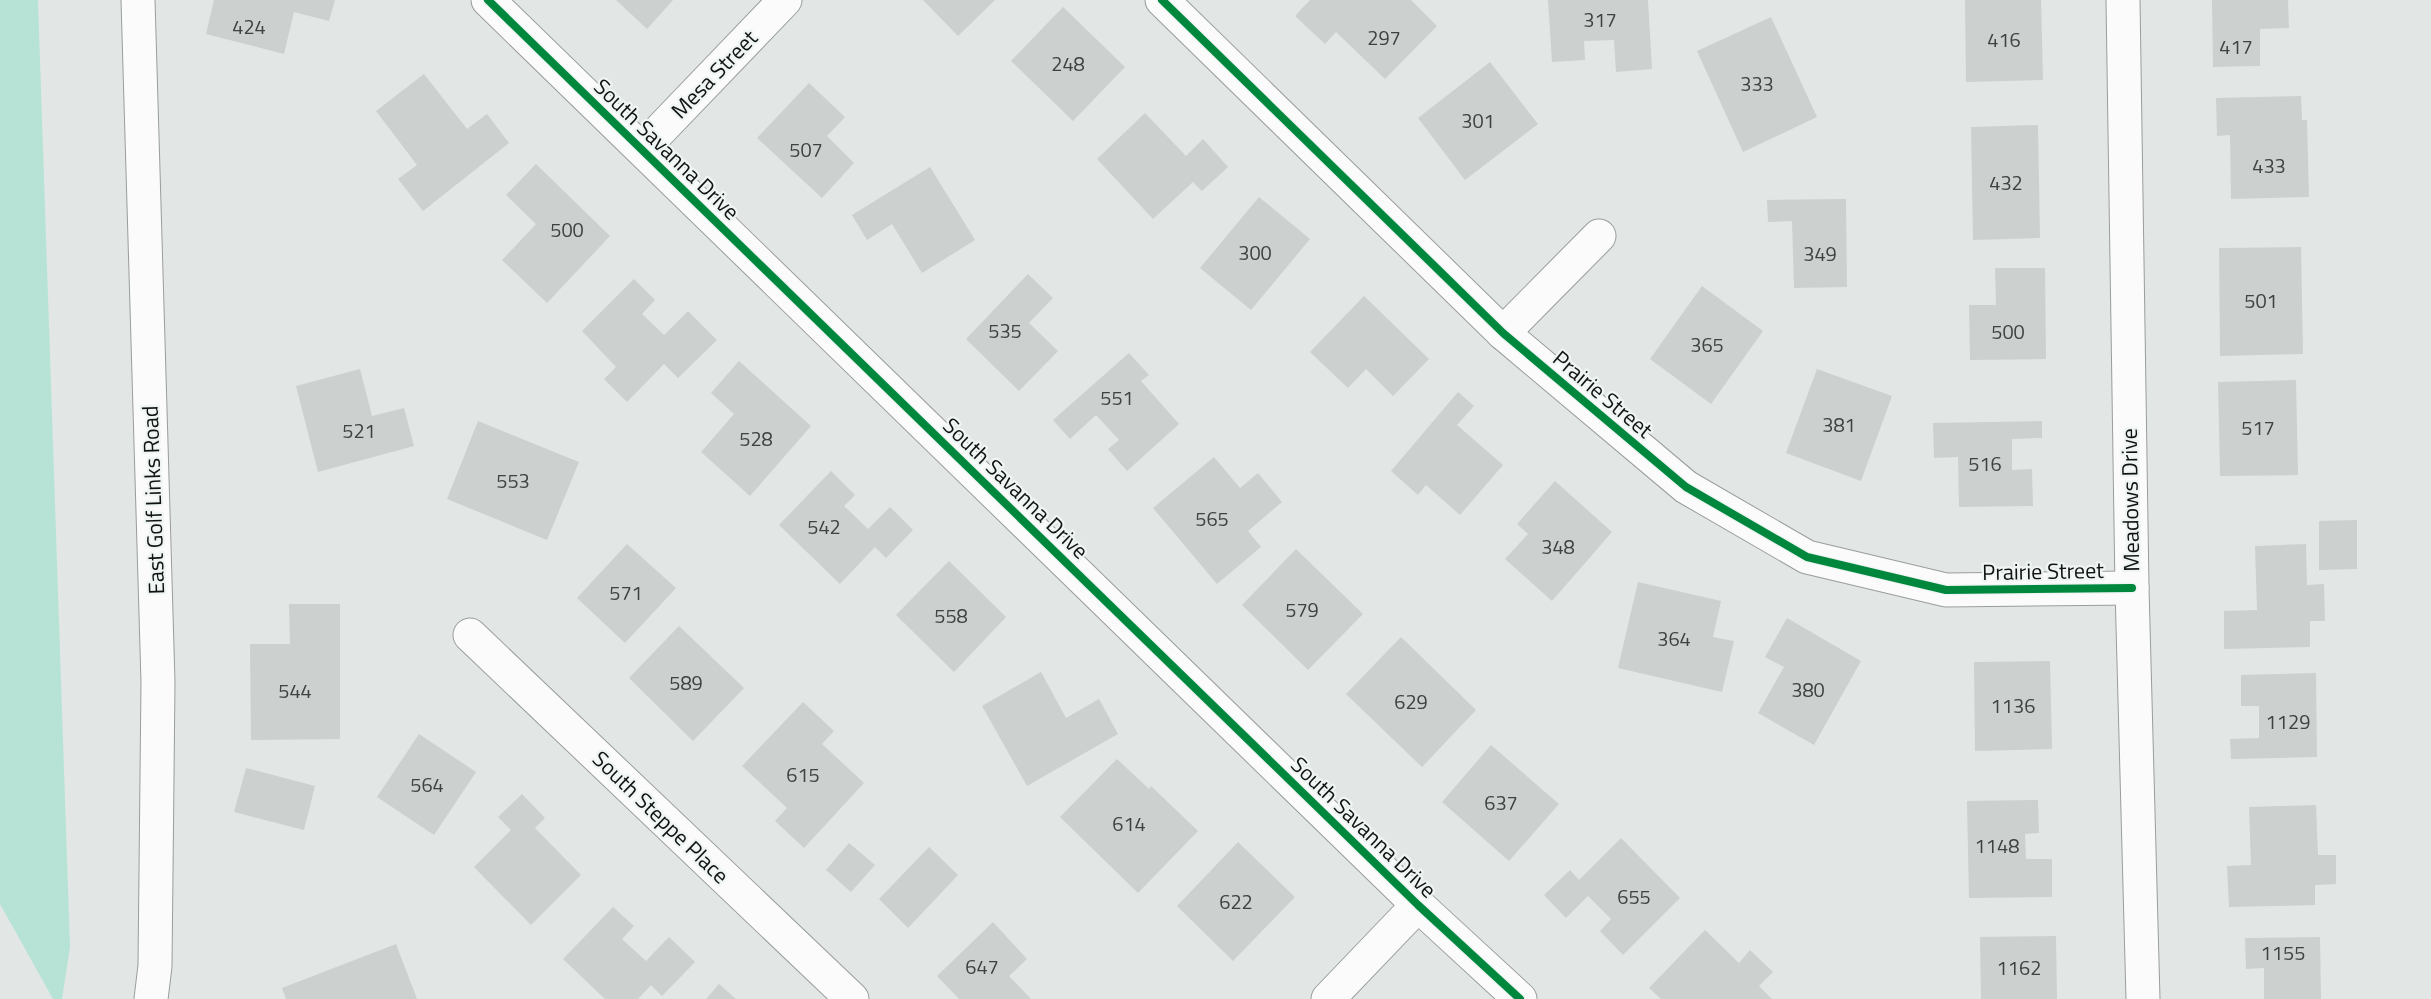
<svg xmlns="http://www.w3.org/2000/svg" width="2431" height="999" viewBox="0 0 2431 999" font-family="'Titillium Web',sans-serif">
<rect width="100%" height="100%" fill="#e2e7e5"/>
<!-- green -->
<polygon fill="#b7e3d7" points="0,0 38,0 70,947 62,999 53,999 0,904"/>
<!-- building -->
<g fill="#ccd0ce">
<polygon points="214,0 335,0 329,21 294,12 284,54 206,34"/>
<polygon points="616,0 673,0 647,29"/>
<polygon points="923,0 995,0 958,36"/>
<polygon points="1310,0 1411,0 1437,26 1385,79 1336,32 1325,44 1295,16"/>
<polygon points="1548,0 1648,0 1652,69 1616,72 1614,40 1584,41 1585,60 1552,62"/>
<polygon points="1965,0 2041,0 2043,80 1966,82"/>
<polygon points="2212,0 2288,0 2289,28 2260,29 2260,66 2213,67"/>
<polygon points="1063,7 1125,67 1073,121 1011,61"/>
<polygon points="1771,17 1817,117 1743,152 1697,51"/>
<polygon points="1490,62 1538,124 1465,180 1418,118"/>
<polygon points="424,74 467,129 487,114 509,143 423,211 398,179 417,165 376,111"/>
<polygon points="809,83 845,117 827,136 854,163 822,198 757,138"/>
<polygon points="2301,96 2302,120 2307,120 2309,197 2231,199 2230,135 2217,136 2216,98"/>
<polygon points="1145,113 1186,156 1203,139 1228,167 1202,191 1193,182 1153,219 1097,159"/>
<polygon points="2038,125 2040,238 1973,240 1971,127"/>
<polygon points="536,164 610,236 547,303 502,260 536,224 506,195"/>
<polygon points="930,167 975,240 922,273 892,224 867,240 852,215"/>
<polygon points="1259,197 1310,239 1251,310 1200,268"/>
<polygon points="1846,199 1847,287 1794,288 1792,221 1768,222 1767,200"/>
<polygon points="2301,247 2303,354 2220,356 2219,248"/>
<polygon points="1995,268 2045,268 2046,359 1970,360 1969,305 1996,305"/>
<polygon points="1028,274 1053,298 1029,323 1058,351 1019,391 966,339"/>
<polygon points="634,279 655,300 642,314 664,335 688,311 717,340 678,378 664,364 627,402 604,379 616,367 582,331"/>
<polygon points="1702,286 1763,331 1711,404 1650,359"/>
<polygon points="1364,296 1429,359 1393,396 1366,369 1348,388 1310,352"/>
<polygon points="1129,353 1149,375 1141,381 1179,424 1127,471 1108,449 1119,440 1096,415 1070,439 1053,420"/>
<polygon points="739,361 811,426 750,496 701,452 734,414 711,393"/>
<polygon points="360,369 372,416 404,408 414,446 318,472 296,386"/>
<polygon points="1817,369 1892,396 1861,481 1786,453"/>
<polygon points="2296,380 2298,475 2220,476 2218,382"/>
<polygon points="1458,392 1474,406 1457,425 1503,465 1460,515 1426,485 1418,495 1391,471"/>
<polygon points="478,421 579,462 547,540 447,499"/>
<polygon points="2042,421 2042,438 2012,439 2012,470 2032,469 2033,506 1959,507 1958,457 1934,458 1933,423"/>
<polygon points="1214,457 1240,488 1258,473 1282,502 1248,531 1261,547 1217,584 1153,508"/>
<polygon points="831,471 855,495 844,506 868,529 890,507 913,530 886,558 875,547 840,584 779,525"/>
<polygon points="1555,481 1612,532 1552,601 1505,559 1528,534 1517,524"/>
<polygon points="2357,520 2357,569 2319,570 2319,521"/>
<polygon points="627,544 676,588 625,643 577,598"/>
<polygon points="2306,544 2307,585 2324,584 2325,621 2310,621 2310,647 2224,649 2224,611 2257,610 2255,546"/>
<polygon points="1296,549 1363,614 1308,670 1242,605"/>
<polygon points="949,561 1006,617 954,672 896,615"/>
<polygon points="1638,582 1721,601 1713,637 1734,641 1722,692 1618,668"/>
<polygon points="289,604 340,604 340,739 251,740 250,644 290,644"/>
<polygon points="1787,618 1861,661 1814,745 1758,713 1784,667 1765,657"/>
<polygon points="679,626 744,688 693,741 629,678"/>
<polygon points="1401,637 1476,710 1422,767 1346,694"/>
<polygon points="2050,661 2052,749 1975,751 1974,662"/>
<polygon points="1041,672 1066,718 1099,699 1118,734 1027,786 982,706"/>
<polygon points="2316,673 2317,757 2231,759 2230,739 2259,738 2259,706 2241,706 2241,675"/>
<polygon points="803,702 834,731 822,744 864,783 804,848 775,821 787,808 742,766"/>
<polygon points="419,734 476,772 434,835 377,797"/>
<polygon points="1491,745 1559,804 1509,861 1442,802"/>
<polygon points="1117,759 1149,789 1151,786 1198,831 1138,893 1060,817"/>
<polygon points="246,768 315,786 304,830 234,812"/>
<polygon points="522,794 545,818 535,828 581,875 531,925 474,867 511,830 498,817"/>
<polygon points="2038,800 2039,833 2025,834 2026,859 2052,859 2052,897 1969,898 1967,801"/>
<polygon points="2316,805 2318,855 2336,855 2336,884 2315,885 2315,905 2229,907 2227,866 2251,865 2249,807"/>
<polygon points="1621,838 1680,898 1623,955 1600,931 1611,919 1588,896 1566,918 1544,895 1570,870 1579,880"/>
<polygon points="1238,842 1295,897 1233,961 1177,906"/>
<polygon points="849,843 875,865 851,892 826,870"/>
<polygon points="929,847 958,875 908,928 879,899"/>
<polygon points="613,907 634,926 622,939 646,961 669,937 695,962 662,996 651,985 638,999 605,999 563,959"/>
<polygon points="993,922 1027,959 1009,976 1031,999 959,999 937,976"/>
<polygon points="1705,930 1739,963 1750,950 1773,972 1759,986 1772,999 1661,999 1649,988"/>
<polygon points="2056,936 2057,999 1981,999 1980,937"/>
<polygon points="2320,937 2321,999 2264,999 2264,968 2246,969 2245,938"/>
<polygon points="396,944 417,999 286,999 282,988"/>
<polygon points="719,984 736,999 706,999"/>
</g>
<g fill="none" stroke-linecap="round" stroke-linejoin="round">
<defs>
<g id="minor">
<polyline points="138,0 158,682 155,966 151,999"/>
<polyline points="488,0 1418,905 1520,999"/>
<polyline points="1162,0 1503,333 1686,487 1807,557 1946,590 2132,588"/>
<polyline points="2123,0 2132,588 2143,999"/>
<polyline points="642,149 785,0"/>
<polyline points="1503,333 1599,236"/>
<polyline points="470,635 852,999"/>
<polyline points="1328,999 1418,905"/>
</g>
</defs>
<!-- minor casing -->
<use href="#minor" stroke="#999d9c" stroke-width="35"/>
<!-- minor -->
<use href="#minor" stroke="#fbfbfb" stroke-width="33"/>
<defs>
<g id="cycleway">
<polyline points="488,0 1418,905 1520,999"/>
<polyline points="1162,0 1503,333 1686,487 1807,557 1946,590 2132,588"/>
</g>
</defs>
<!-- cycleway casing -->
<use href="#cycleway" stroke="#eef5f3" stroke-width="11"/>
<!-- cycleway -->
<use href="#cycleway" stroke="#00873e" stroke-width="8"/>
</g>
<g text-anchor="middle" stroke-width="4.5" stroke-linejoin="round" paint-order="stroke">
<!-- number labels -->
<g font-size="20" fill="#3f4241">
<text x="1600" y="27">317</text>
<text x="249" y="34">424</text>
<text x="1384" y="45">297</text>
<text x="2004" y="47">416</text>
<text x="2236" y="54">417</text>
<text x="1068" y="71">248</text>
<text x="1757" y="91">333</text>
<text x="1478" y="128">301</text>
<text x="806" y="157">507</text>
<text x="2269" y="173">433</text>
<text x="2006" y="190">432</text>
<text x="567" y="237">500</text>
<text x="1255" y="260">300</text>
<text x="1820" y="261">349</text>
<text x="2261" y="308">501</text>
<text x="1005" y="338">535</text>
<text x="2008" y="339">500</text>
<text x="1707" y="352">365</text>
<text x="1117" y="405">551</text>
<text x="1839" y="432">381</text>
<text x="2258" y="435">517</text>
<text x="359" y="438">521</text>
<text x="756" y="446">528</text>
<text x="1985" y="471">516</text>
<text x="513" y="488">553</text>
<text x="1212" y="526">565</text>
<text x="824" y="534">542</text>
<text x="1558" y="554">348</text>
<text x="626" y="600">571</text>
<text x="1302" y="617">579</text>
<text x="951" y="623">558</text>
<text x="1674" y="646">364</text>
<text x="686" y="690">589</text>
<text x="1808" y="697">380</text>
<text x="295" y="698">544</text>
<text x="1411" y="709">629</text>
<text x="2013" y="713">1136</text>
<text x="2288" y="729">1129</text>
<text x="803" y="782">615</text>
<text x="427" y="792">564</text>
<text x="1501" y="810">637</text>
<text x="1129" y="831">614</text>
<text x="1997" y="853">1148</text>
<text x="1634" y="904">655</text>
<text x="1236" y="909">622</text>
<text x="2283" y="960">1155</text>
<text x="982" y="974">647</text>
<text x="2019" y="975">1162</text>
</g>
<!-- street labels -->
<g font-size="22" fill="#101312" stroke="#eef5f3">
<text transform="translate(714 74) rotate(-46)" y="8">Mesa Street</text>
<text transform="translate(667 149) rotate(44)" y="8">South Savanna Drive</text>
<text transform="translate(1603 394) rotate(40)" y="8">Prairie Street</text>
<text transform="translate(1016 488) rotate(44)" y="8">South Savanna Drive</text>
<text transform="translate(153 500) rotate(-92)" y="8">East Golf Links Road</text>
<text transform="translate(2130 500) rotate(-91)" y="8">Meadows Drive</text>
<text transform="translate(2043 571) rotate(-1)" y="8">Prairie Street</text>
<text transform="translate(661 817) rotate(44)" y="8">South Steppe Place</text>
<text transform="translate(1364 827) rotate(44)" y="8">South Savanna Drive</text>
</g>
</g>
</svg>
